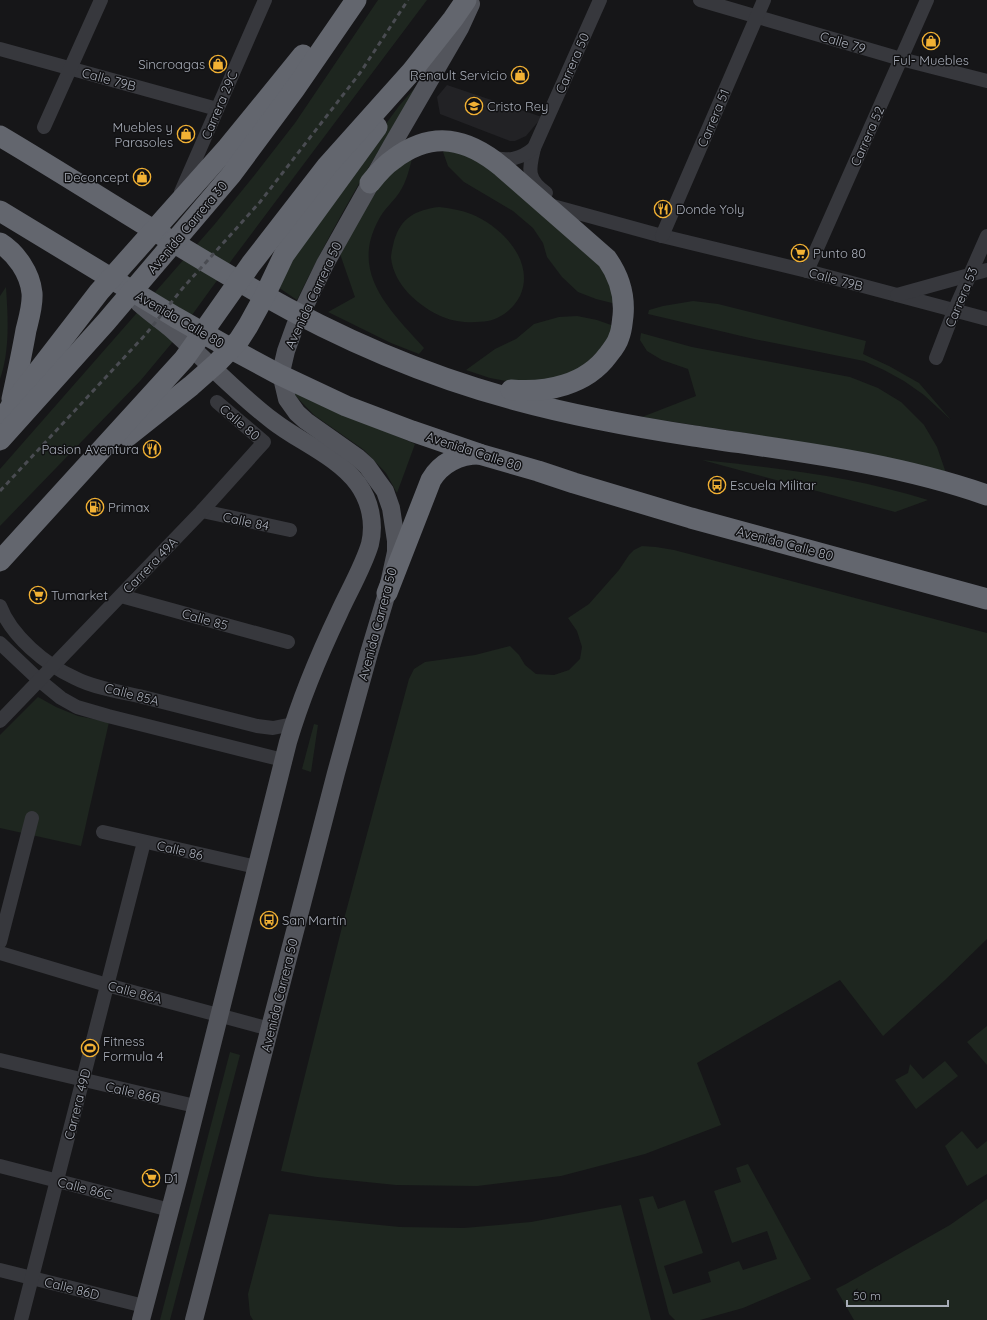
<svg xmlns="http://www.w3.org/2000/svg" width="987" height="1320" viewBox="0 0 987 1320" font-family="Quicksand,sans-serif">
<rect width="100%" height="100%" fill="#161618"/>
<!-- built -->
<polygon fill="#222225" points="447,85 542,117 526,136 515,141 510,141 440,114 437,97"/>
<!-- green -->
<g fill="#1e261f">
<polygon points="378,0 427,0 234,257 171,344 141,380 0,526 0,469 214,225 253,177 295,123"/>
<path d="M428 73C380 146 335 221 297 300L275 285 320 214 399 106Z"/>
<polygon points="451,147 474,155 609,271 616,304 596,299 578,292 562,277 547,257 543,243 533,228 513,211 464,182 448,166 443,152"/>
<path d="M413 156C409 169 407 181 399 193 393 202 384 209 379 219 349 273 390 310 424 348L419 354 391 343 328 312 355 297 339 251 379 182Z"/>
<path d="M439 207C450 208 460 210 471 214 501 226 536 261 520 296 513 309 502 318 488 321 474 323 457 323 443 317 419 307 394 285 391 258 391 253 393 246 394 241 401 217 416 210 439 207Z"/>
<path d="M6 287C8 318 10 350 0 379V296Z"/>
<polygon points="693,301 718,304 866,341 863,354 889,366 919,383 951,420 924,395 904,381 884,370 864,361 754,339 648,314 649,310 663,306"/>
<polygon points="577,316 597,320 614,326 607,342 576,374 547,383 511,382 490,378 466,370 495,349 516,339 534,324 559,317"/>
<polygon points="641,333 692,347 850,377 878,388 901,402 924,425 937,447 946,473 871,454 751,434 642,417 696,396 688,369 662,360 647,351 640,340"/>
<polygon points="291,391 415,444 397,493 386,473 364,450 314,415"/>
<path d="M702 460C778 468 855 477 928 500L895 512Z"/>
<polygon points="642,546 656,547 674,550 987,633 987,939 945,980 883,1036 840,980 697,1063 721,1125 645,1154 561,1176 477,1186 396,1185 317,1177 281,1171 344,919 409,679 414,669 425,662 475,655 510,646 519,655 525,665 536,674 554,675 569,670 580,659 582,647 577,631 568,618 589,604 619,570 629,555 634,550"/>
<polygon points="38,697 56,707 78,716 109,722 81,846 0,828 0,735"/>
<polygon points="314,724 318,725 311,772 302,769"/>
<polygon points="987,1026 987,1065 967,1042"/>
<polygon points="230,1052 240,1055 170,1320 160,1320"/>
<polygon points="945,1061 958,1076 916,1109 895,1080 908,1073 910,1064 923,1079"/>
<polygon points="962,1131 977,1149 987,1141 987,1174 967,1186 945,1146"/>
<polygon points="748,1164 811,1279 743,1308 700,1320 675,1320 669,1314 639,1199 653,1196 658,1209 685,1200 703,1253 664,1266 673,1294 711,1282 708,1272 739,1261 743,1270 777,1259 767,1231 732,1243 714,1191 741,1182 736,1168"/>
<polygon points="987,1199 987,1320 854,1320 836,1289 844,1285 950,1225"/>
<polygon points="621,1205 651,1320 253,1320 250,1315 248,1294 269,1214 400,1227 464,1228 531,1222"/>
</g>
<g fill="none" stroke-linecap="round" stroke-linejoin="round">
<!-- minor -->
<g stroke="#37383d" stroke-width="14">
<polyline points="700,0 901,59 987,81"/>
<polyline points="0,49 217,109"/>
<polyline points="44,127 101,0"/>
<path d="M534 148C529 169 526 179 546 193"/>
<path d="M491 157C508 162 521 159 534 148L600 0"/>
<polyline points="181,192 265,0"/>
<polyline points="549,205 662,236 807,271 987,319"/>
<polyline points="662,236 764,0"/>
<polyline points="807,271 927,0"/>
<polyline points="897,295 987,270"/>
<polyline points="936,358 954,311 987,236"/>
<polyline points="202,511 290,530"/>
<polyline points="121,596 288,642"/>
<path d="M0 606C11 636 46 665 75 678 92 687 119 692 139 696 178 706 218 716 257 726L273 728 293 724"/>
<polyline points="0,643 39,680 61,698 77,707 108,716 283,760"/>
<polyline points="0,721 202,511 264,442 217,402"/>
<polyline points="103,832 256,867"/>
<polyline points="0,942 32,818"/>
<polyline points="0,953 107,985 270,1029"/>
<polyline points="0,1060 195,1106"/>
<polyline points="0,1166 170,1210"/>
<polyline points="0,1270 144,1306"/>
<polyline points="21,1320 144,842"/>
</g>
<!-- major -->
<g stroke="#53555c" stroke-width="18">
<path d="M139 303C149 312 160 320 170 328 205 359 236 393 273 421 300 442 337 456 358 484 370 501 375 523 370 544 364 565 348 593 339 613 319 655 301 698 288 742L180 1172 141 1320"/>
<polyline points="194,1320 336,773 369,653 387,593 396,552 396,541 391,508 385,491 377,480 367,466 357,457 306,421 297,413 287,399 283,382 282,368 286,351 295,326 325,264 392,145 460,28 471,4"/>
</g>
<!-- highway -->
<g stroke="#63666e" stroke-width="21">
<path d="M0 136C86 187 169 242 256 291 338 338 426 376 516 400 575 416 635 427 694 436 793 451 893 462 987 495"/>
<path d="M370 183C377 174 385 165 394 159 433 130 467 138 502 167L607 259C619 276 625 295 623 316 622 323 622 330 619 337 617 344 612 350 608 355 586 385 547 393 511 390"/>
<polyline points="0,211 175,317 226,346 278,374 346,406 412,431 479,454 538,471 574,483 691,518 987,599"/>
<path d="M0 243C16 253 30 273 32 293 33 305 29 318 26 330 22 353 17 376 12 399"/>
<polyline points="0,427 11,406 99,292 228,147 303,55"/>
<polyline points="128,436 191,386 217,363 239,340 248,326 265,295 284,255 377,127"/>
<polyline points="0,440 106,322 231,175 294,90 356,0"/>
<polyline points="0,561 184,359 251,264 327,166 412,71 453,19 466,0"/>
<path d="M387 593 431 480C441 463 459 454 479 454"/>
</g>
<!-- rail -->
<polyline stroke="#4a4c52" stroke-width="3" stroke-dasharray="5 4" stroke-linecap="butt" points="0,491 146,334 182,289 260,202 360,73 408,0"/>
</g>
<!-- icons -->
<defs>
<symbol id="shop-ring" viewBox="-11 -11 22 22"><circle r="9.5" fill="#111113" stroke="#f2b134" stroke-width="1.5"/><path d="M-5-2.5h2.3a2.7 3.5 0 0 1 5.4 0H5L5.5 6h-11ZM-1.5-2.5h3a1.5 2.3 0 0 0-3 0Z" fill="#f2b134"/></symbol>
<symbol id="school-ring" viewBox="-11 -11 22 22"><circle r="9.5" fill="#111113" stroke="#f2b134" stroke-width="1.5"/><path d="M0-5L7-2L0 1L-7-2ZM-4 1L0 2.5L4 1V4Q0 6-4 4Z" fill="#f2b134"/></symbol>
<symbol id="restaurant-ring" viewBox="-11 -11 22 22"><circle r="9.5" fill="#111113" stroke="#f2b134" stroke-width="1.5"/><path d="M-5-6h1v4h1v-4h1v4h1v-4h1v5L-1.5 .5V6h-2V.5L-5-1ZM5-6V6H3V1.5H1.5Q1.5-4 5-6Z" fill="#f2b134"/></symbol>
<symbol id="supermarket-ring" viewBox="-11 -11 22 22"><circle r="9.5" fill="#111113" stroke="#f2b134" stroke-width="1.5"/><path d="M-6-5.5h2.5l.6 2H6L4.5 2H-2.5L-4.4-4H-6ZM-1.5 3.2a1.3 1.3 0 1 0 .1 0ZM3 3.2a1.3 1.3 0 1 0 .1 0Z" fill="#f2b134"/></symbol>
<symbol id="bus-ring" viewBox="-11 -11 22 22"><circle r="9.5" fill="#111113" stroke="#f2b134" stroke-width="1.5"/><path d="M-5-6H5V4H4V6H2V4H-2V6H-4V4H-5ZM-3.5-4V0h7V-4ZM-3.5 1.2v1.5H-2V1.2ZM2 1.2v1.5H3.5V1.2Z" fill="#f2b134"/></symbol>
<symbol id="fuel-ring" viewBox="-11 -11 22 22"><circle r="9.5" fill="#111113" stroke="#f2b134" stroke-width="1.5"/><path d="M-5.5-6h7V0h2V4h1.3V-2.5L3-4.5l.8-.8L6-3V5H2.5V1h-1V6h-7ZM-4.2-4.7v3.2H.2V-4.7Z" fill="#f2b134"/></symbol>
<symbol id="stadium-ring" viewBox="-11 -11 22 22"><circle r="9.5" fill="#111113" stroke="#f2b134" stroke-width="1.5"/><path d="M0-5a6.5 5 0 1 0 0 10a6.5 5 0 1 0 0-10ZM-3.5-1.8h7v3.6h-7Z" fill="#f2b134"/></symbol>
</defs>
<g fill-rule="evenodd">
<use href="#shop-ring" x="921" y="31" width="20" height="20"/>
<use href="#shop-ring" x="208" y="54" width="20" height="20"/>
<use href="#shop-ring" x="510" y="65" width="20" height="20"/>
<use href="#school-ring" x="464" y="96" width="20" height="20"/>
<use href="#shop-ring" x="176" y="124" width="20" height="20"/>
<use href="#shop-ring" x="132" y="167" width="20" height="20"/>
<use href="#restaurant-ring" x="653" y="199" width="20" height="20"/>
<use href="#supermarket-ring" x="790" y="243" width="20" height="20"/>
<use href="#restaurant-ring" x="142" y="439" width="20" height="20"/>
<use href="#bus-ring" x="707" y="475" width="20" height="20"/>
<use href="#fuel-ring" x="85" y="497" width="20" height="20"/>
<use href="#supermarket-ring" x="28" y="585" width="20" height="20"/>
<use href="#bus-ring" x="259" y="910" width="20" height="20"/>
<use href="#stadium-ring" x="80" y="1038" width="20" height="20"/>
<use href="#supermarket-ring" x="141" y="1168" width="20" height="20"/>
</g>
<g text-anchor="middle" stroke-width="3" stroke-linejoin="round" paint-order="stroke">
<!-- street labels -->
<g font-size="13" fill="#a8adb8" stroke="#111113">
<text transform="translate(843 42) rotate(17)" y="5">Calle 79</text>
<text transform="translate(572 63) rotate(-66)" y="5">Carrera 50</text>
<text transform="translate(109 79) rotate(15)" y="5">Calle 79B</text>
<text transform="translate(219 105) rotate(-67)" y="5">Carrera 29C</text>
<text transform="translate(713 118) rotate(-67)" y="5">Carrera 51</text>
<text transform="translate(867 136) rotate(-66)" y="5">Carrera 52</text>
<text transform="translate(187 227) rotate(-50)" y="5">Avenida Carrera 30</text>
<text transform="translate(836 279) rotate(15)" y="5">Calle 79B</text>
<text transform="translate(313 295) rotate(-65)" y="5">Avenida Carrera 50</text>
<text transform="translate(961 297) rotate(-67)" y="5">Carrera 53</text>
<text transform="translate(180 319) rotate(30)" y="5">Avenida Calle 80</text>
<text transform="translate(240 422) rotate(40)" y="5">Calle 80</text>
<text transform="translate(474 451) rotate(18)" y="5">Avenida Calle 80</text>
<text transform="translate(246 521) rotate(12)" y="5">Calle 84</text>
<text transform="translate(785 543) rotate(15)" y="5">Avenida Calle 80</text>
<text transform="translate(150 565) rotate(-46)" y="5">Carrera 49A</text>
<text transform="translate(205 619) rotate(16)" y="5">Calle 85</text>
<text transform="translate(377 624) rotate(-75)" y="5">Avenida Carrera 50</text>
<text transform="translate(132 694) rotate(15)" y="5">Calle 85A</text>
<text transform="translate(180 850) rotate(13)" y="5">Calle 86</text>
<text transform="translate(135 992) rotate(15)" y="5">Calle 86A</text>
<text transform="translate(279 995) rotate(-76)" y="5">Avenida Carrera 50</text>
<text transform="translate(133 1092) rotate(13)" y="5">Calle 86B</text>
<text transform="translate(77 1104) rotate(-76)" y="5">Carrera 49D</text>
<text transform="translate(85 1188) rotate(14)" y="5">Calle 86C</text>
<text transform="translate(72 1288) rotate(14)" y="5">Calle 86D</text>
</g>
<!-- poi labels -->
<g font-size="13" fill="#a8adb8" stroke="#111113" text-anchor="start">
<text x="931" y="65" text-anchor="middle">Ful- Muebles</text>
<text x="205" y="69" text-anchor="end">Sincroagas</text>
<text x="507" y="80" text-anchor="end">Renault Servicio</text>
<text x="487" y="111">Cristo Rey</text>
<text x="173" y="132" text-anchor="end">Muebles y<tspan x="173" dy="15">Parasoles</tspan></text>
<text x="129" y="182" text-anchor="end">Deconcept</text>
<text x="676" y="214">Donde Yoly</text>
<text x="813" y="258">Punto 80</text>
<text x="139" y="454" text-anchor="end">Pasion Aventura</text>
<text x="730" y="490">Escuela Militar</text>
<text x="108" y="512">Primax</text>
<text x="51" y="600">Tumarket</text>
<text x="282" y="925">San Martín</text>
<text x="103" y="1046">Fitness<tspan x="103" dy="15">Formula 4</tspan></text>
<text x="164" y="1183">D1</text>
</g>
</g>
<!-- scale -->
<path d="M847 1300v6h101v-6" fill="none" stroke="#a8adb8" stroke-width="2"/>
<text x="853" y="1300" font-size="12" fill="#a8adb8" stroke="#111113" stroke-width="3" paint-order="stroke">50 m</text>
</svg>
